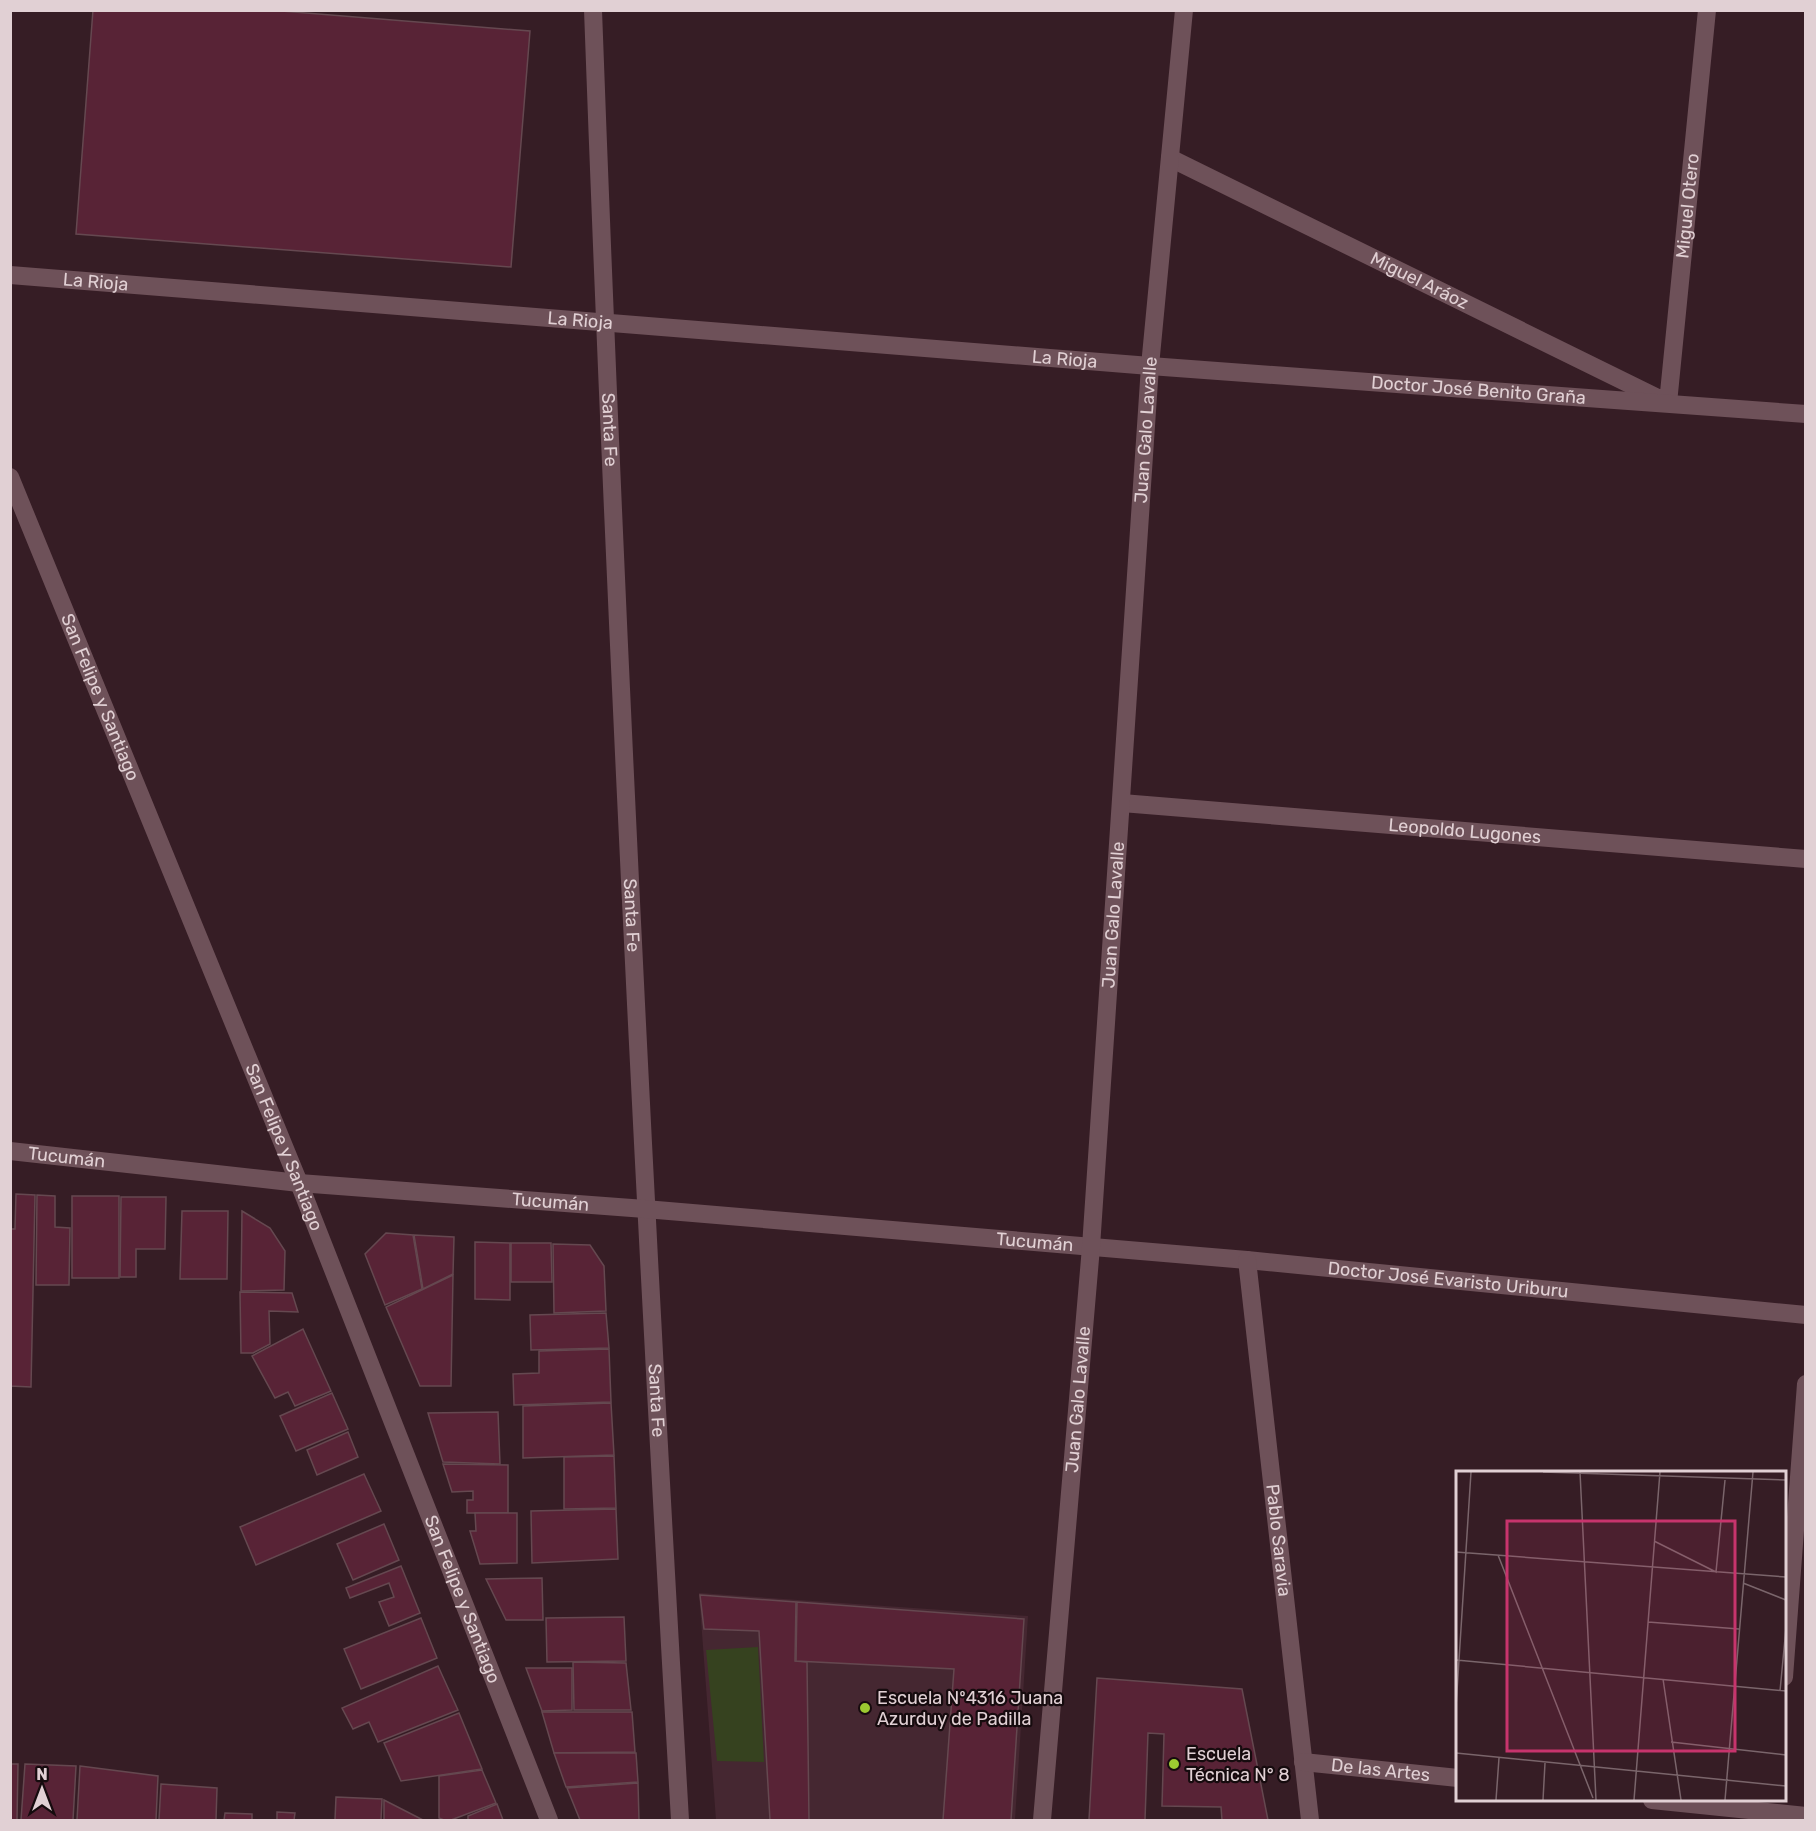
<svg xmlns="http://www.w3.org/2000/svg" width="1816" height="1831" viewBox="0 0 1816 1831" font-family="Rubik,sans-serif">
<rect width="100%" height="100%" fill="#361d25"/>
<!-- built -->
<polygon fill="#452731" points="699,1593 1028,1616 1015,1820 716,1820"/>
<!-- green -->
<polygon fill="#36421f" points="758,1647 764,1762 717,1761 706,1650"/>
<!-- building -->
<g fill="#582336" stroke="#654850" stroke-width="1.5">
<polygon points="93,10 269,10 530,31 511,267 76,234"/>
<polygon points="16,1194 35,1195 31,1387 10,1386 10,1229 15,1229"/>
<polygon points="37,1195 55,1196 55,1227 70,1228 69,1285 36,1285"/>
<rect x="72" y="1196" width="47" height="82"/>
<polygon points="121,1197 166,1197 165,1249 136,1249 136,1277 120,1277"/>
<polygon points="182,1211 228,1211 227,1279 180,1279"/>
<polygon points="242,1211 270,1228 285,1251 284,1290 241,1291"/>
<polygon points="386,1233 413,1235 422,1289 385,1305 365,1254"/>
<polygon points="414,1235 454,1237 453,1274 423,1289"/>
<polygon points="475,1242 510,1243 510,1300 475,1299"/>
<polygon points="511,1243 551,1243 552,1282 511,1282"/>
<polygon points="553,1244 590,1245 604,1266 606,1311 554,1313"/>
<polygon points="453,1275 451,1386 420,1386 386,1307"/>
<polygon points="240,1292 292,1293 298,1312 269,1311 270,1344 253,1353 241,1353"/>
<polygon points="606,1313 609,1348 531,1350 530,1315"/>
<polygon points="303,1329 331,1391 295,1406 288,1392 275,1398 252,1356"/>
<polygon points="609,1349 611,1402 514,1405 513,1374 539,1373 539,1351"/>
<polygon points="332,1393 348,1429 296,1451 280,1416"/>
<polygon points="611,1403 614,1455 523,1458 523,1406"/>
<polygon points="498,1412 500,1464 443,1462 428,1413"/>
<polygon points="348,1432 358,1457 317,1475 307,1450"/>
<polygon points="614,1456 616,1508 564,1509 564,1457"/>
<polygon points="443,1464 508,1465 508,1513 467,1513 467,1500 473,1500 473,1491 452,1492"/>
<polygon points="364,1474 381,1511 256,1565 240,1527"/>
<polygon points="616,1509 618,1559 532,1563 531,1511"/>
<polygon points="475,1513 517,1513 517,1563 480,1564 470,1531 476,1531"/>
<polygon points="384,1524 399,1560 353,1580 337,1544"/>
<polygon points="401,1566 420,1613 389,1626 379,1602 394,1597 389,1583 350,1598 346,1588"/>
<polygon points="542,1578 543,1620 506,1620 486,1579"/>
<polygon points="700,1595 796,1602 795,1661 807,1662 809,1820 770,1820 759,1631 704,1629"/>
<polygon points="797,1602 1024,1619 1011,1820 943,1820 954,1669 796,1661"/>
<polygon points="624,1617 626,1661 547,1662 546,1618"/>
<polygon points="421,1618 437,1658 361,1689 344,1649"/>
<polygon points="573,1662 626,1663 631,1710 574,1710"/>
<polygon points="438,1666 458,1710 378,1742 369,1722 353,1729 342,1708"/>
<polygon points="526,1668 572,1668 572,1710 542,1711"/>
<polygon points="1097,1678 1242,1689 1268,1820 1222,1820 1221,1807 1162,1806 1164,1734 1148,1733 1145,1820 1089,1820"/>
<polygon points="542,1712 632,1712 635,1752 554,1753"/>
<polygon points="459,1713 482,1769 401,1781 384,1743"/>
<polygon points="554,1753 636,1753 638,1782 566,1787"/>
<polygon points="10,1764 18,1764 17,1820 10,1820"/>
<polygon points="25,1764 76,1766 73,1820 21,1820"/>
<polygon points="80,1766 158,1776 156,1820 77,1820"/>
<polygon points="482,1770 496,1803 451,1820 444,1820 439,1818 439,1776"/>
<polygon points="638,1783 639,1820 580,1820 567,1788"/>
<polygon points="161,1784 217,1788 216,1820 159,1820"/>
<polygon points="336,1797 382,1799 381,1820 335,1820"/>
<polygon points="384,1800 423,1820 384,1820"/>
<polygon points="497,1804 503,1820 468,1820 468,1816"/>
<polygon points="277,1812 295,1813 294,1820 277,1820"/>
<polygon points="225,1813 252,1814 252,1820 224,1820"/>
</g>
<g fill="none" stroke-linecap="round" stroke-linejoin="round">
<!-- street -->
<g stroke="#6e5159" stroke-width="18">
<path id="s1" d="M593 10C615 614 645 1217 680 1820"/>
<path id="s2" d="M1170 158 1668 403 1707 10"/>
<path id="s3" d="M10 275 1150 366 1806 414"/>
<path id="s4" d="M10 477 299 1183 549 1820"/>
<path id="s5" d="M1122 803 1806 859"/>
<path id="s6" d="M10 1151 299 1183 645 1209 1247 1260 1806 1315"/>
<path id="s7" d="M1247 1260 1310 1820"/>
<polyline points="1784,1677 1806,1384"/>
<path id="s8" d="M1303 1762 1458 1778"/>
<polyline points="1652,1800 1806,1816"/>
<path id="s9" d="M1042 1820 1091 1247 1150 366 1184 10"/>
</g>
</g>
<!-- markers -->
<g fill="#9cca31" stroke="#160b0e" stroke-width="2">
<circle cx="865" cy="1708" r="6"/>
<circle cx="1174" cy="1764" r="6"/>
</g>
<g text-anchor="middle" stroke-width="4.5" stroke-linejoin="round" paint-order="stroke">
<!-- street labels -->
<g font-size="18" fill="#e1d0d4" stroke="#160b0e">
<text dy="6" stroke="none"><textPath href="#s2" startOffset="753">Miguel Otero</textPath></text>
<text dy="6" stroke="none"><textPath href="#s2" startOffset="278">Miguel Aráoz</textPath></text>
<text dy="6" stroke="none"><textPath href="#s3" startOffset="86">La Rioja</textPath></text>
<text dy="6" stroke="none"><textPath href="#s3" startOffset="572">La Rioja</textPath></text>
<text dy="6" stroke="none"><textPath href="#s3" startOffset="1058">La Rioja</textPath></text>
<text dy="6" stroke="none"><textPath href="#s3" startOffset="1473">Doctor José Benito Graña</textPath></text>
<text dy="6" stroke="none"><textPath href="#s1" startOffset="420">Santa Fe</textPath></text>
<text dy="6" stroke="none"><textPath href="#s9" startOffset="1394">Juan Galo Lavalle</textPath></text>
<text dy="6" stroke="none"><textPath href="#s4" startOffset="238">San Felipe y Santiago</textPath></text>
<text dy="6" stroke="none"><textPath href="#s5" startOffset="344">Leopoldo Lugones</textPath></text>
<text dy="6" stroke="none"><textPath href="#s1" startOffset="906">Santa Fe</textPath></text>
<text dy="6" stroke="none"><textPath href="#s9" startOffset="908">Juan Galo Lavalle</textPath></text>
<text dy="6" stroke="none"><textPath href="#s4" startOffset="724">San Felipe y Santiago</textPath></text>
<text dy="6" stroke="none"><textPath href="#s6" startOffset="57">Tucumán</textPath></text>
<text dy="6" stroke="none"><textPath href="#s6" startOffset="543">Tucumán</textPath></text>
<text dy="6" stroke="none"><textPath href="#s6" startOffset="1029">Tucumán</textPath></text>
<text dy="6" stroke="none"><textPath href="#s6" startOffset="1444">Doctor José Evaristo Uriburu</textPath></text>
<text dy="6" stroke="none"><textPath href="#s9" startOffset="422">Juan Galo Lavalle</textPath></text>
<text dy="6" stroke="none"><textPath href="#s1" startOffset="1392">Santa Fe</textPath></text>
<text dy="6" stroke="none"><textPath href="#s7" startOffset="282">Pablo Saravia</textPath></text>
<text dy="6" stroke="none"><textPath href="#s4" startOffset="1210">San Felipe y Santiago</textPath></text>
<text dy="6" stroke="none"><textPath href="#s8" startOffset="78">De las Artes</textPath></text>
</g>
<!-- poi labels -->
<g font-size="18" fill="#e1d0d4" stroke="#160b0e" text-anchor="start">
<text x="877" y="1704">Escuela Nº4316 Juana<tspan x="877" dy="21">Azurduy de Padilla</tspan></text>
<text x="1186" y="1760">Escuela<tspan x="1186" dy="21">Técnica N° 8</tspan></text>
</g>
</g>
<!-- overview -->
<g transform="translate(1456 1471)">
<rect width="330" height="330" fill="#361d25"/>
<path fill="none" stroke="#7a656b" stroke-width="1.5" d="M87 1 330 9M124 1 140 329M198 70 260 101 269 9M0 81 330 106M42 84 137 327M287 112 330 129M192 151 283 158M0 189 330 220M207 208 225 329M324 220 330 157M0 236 15 1M215 271 330 284M0 282 330 315M40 329 43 287M87 329 89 292M178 329 204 1M269 329 297 1"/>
<path fill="#c7346d" fill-opacity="0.15" stroke="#c7346d" stroke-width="3" d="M51 50H279V280H51Z"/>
<rect width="330" height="330" fill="none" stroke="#e1d0d4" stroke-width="3"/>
</g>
<!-- border -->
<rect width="1816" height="1831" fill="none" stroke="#e1d0d4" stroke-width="24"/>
<!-- north arrow -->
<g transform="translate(42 1789)" stroke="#160b0e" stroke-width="4.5" paint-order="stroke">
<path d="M0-4.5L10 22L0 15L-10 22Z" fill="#e1d0d4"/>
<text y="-9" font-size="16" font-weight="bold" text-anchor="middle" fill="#e1d0d4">N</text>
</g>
</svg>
